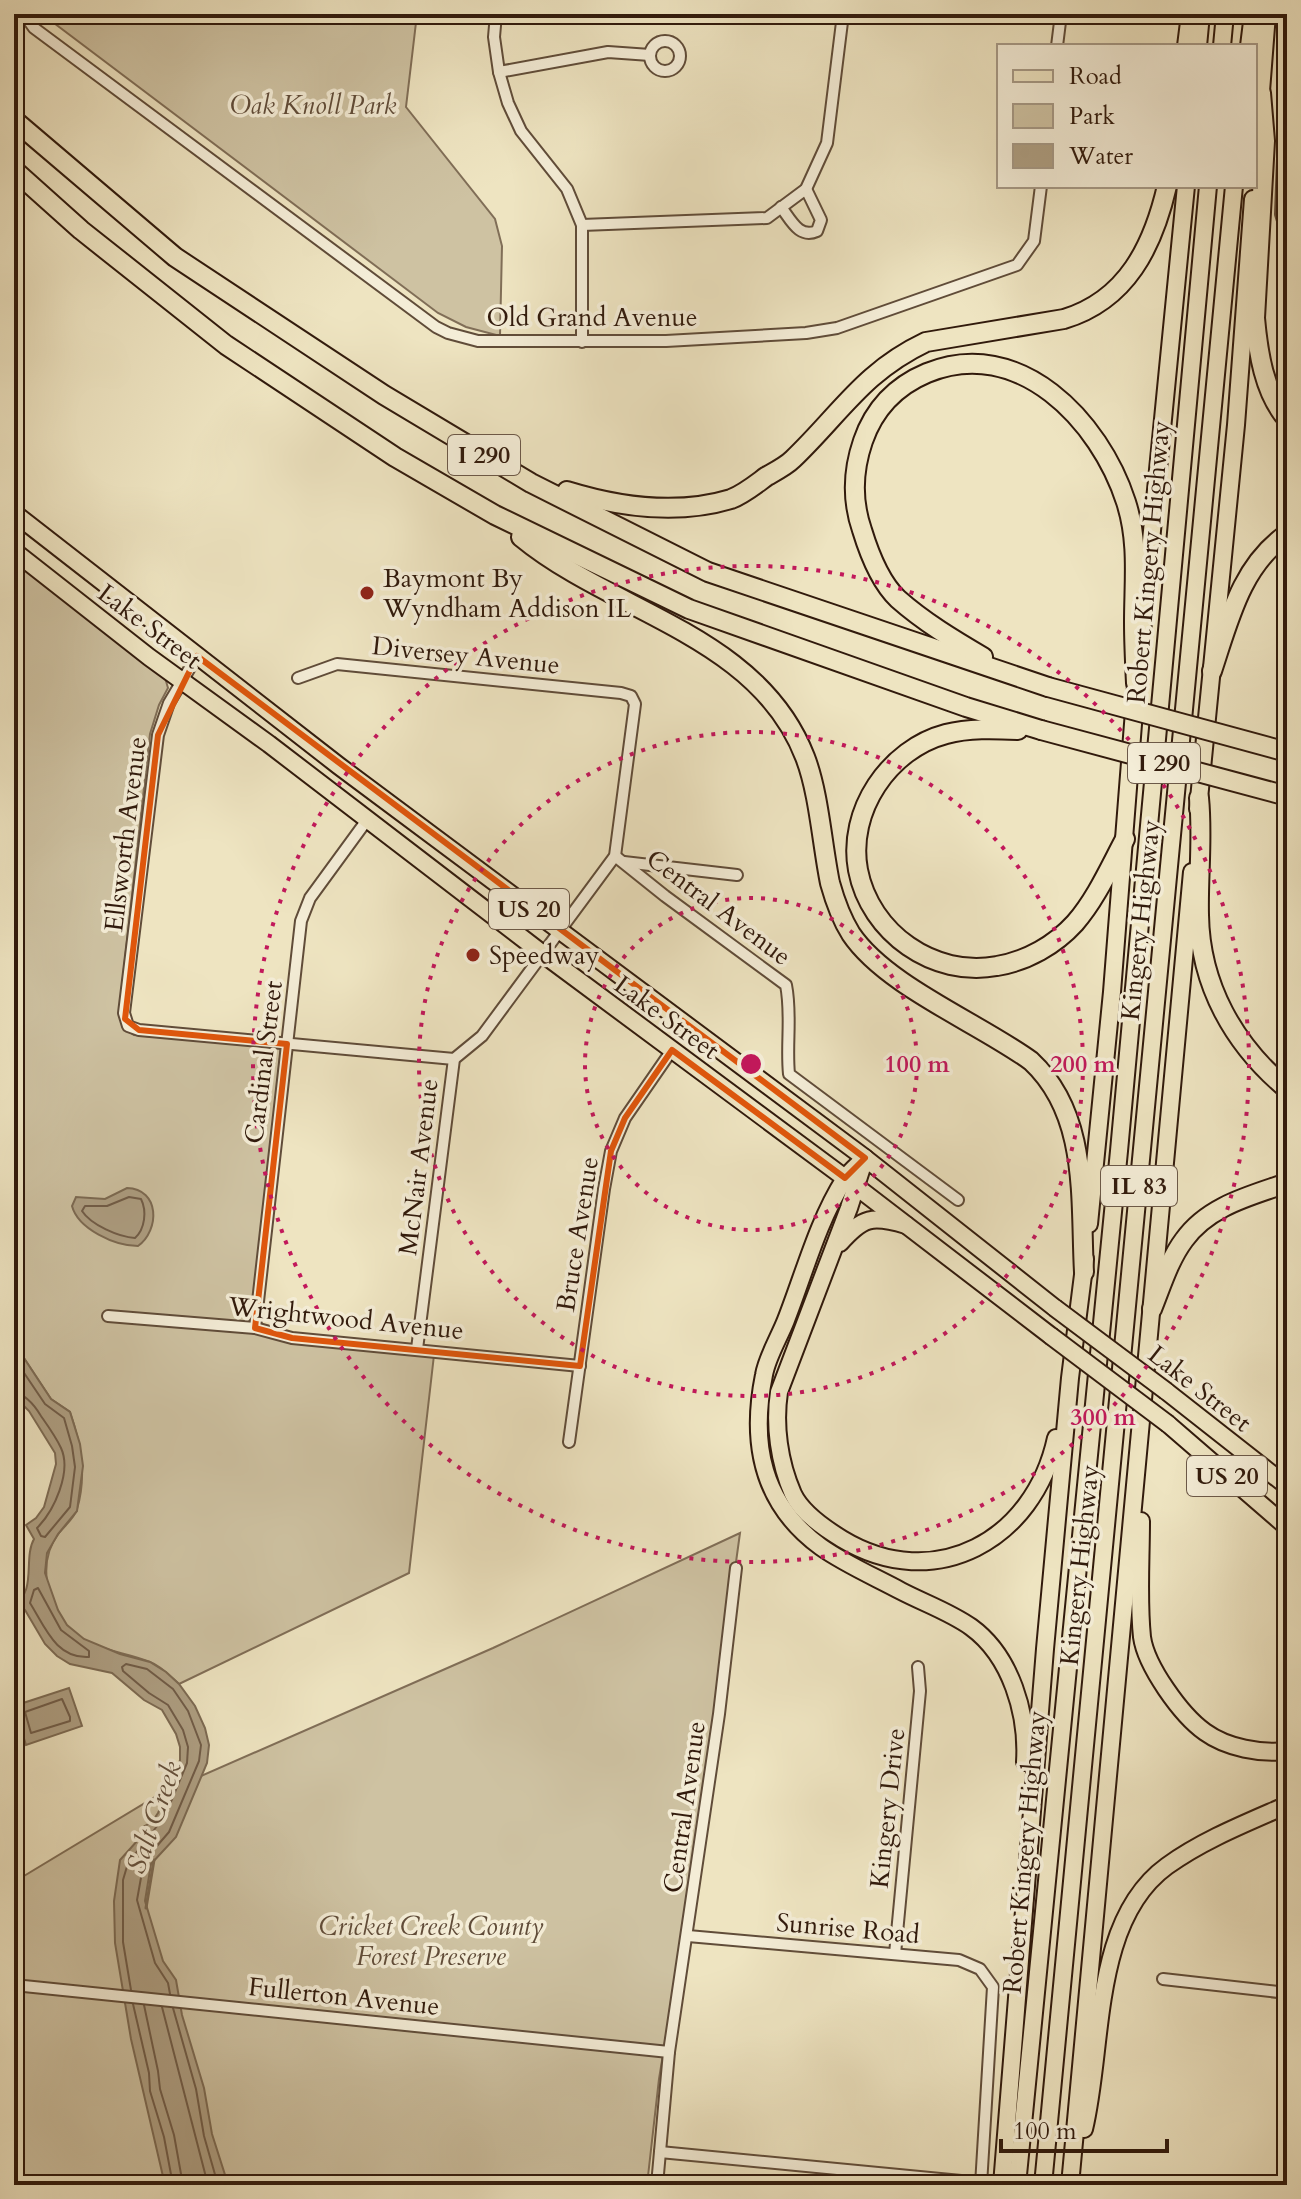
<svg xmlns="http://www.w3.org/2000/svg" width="1301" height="2199" viewBox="0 0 1301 2199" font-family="Cardo,serif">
<rect width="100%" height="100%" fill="#eee4c1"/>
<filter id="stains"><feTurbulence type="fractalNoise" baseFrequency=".0025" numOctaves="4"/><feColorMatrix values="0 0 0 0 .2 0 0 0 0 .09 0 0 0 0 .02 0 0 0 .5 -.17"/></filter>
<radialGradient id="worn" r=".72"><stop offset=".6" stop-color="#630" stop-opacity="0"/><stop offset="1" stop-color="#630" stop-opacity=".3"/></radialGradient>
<!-- green -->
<g fill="#cec2a2" stroke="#806e57" stroke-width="2">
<polygon points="42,14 417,14 406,107 495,219 502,246 500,336 466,327 438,313"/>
<path d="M14 558 164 674 168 688 159 705 150 734 119 1013 124 1028 134 1035 281 1048 252 1325 262 1335 293 1343 434 1355 409 1573 179 1684C170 1676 161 1666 150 1662 121 1650 88 1651 66 1625 45 1599 38 1560 59 1533 65 1525 74 1519 77 1509 87 1476 81 1444 70 1412L51 1399 14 1343Z"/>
<polygon points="740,1533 696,1853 659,2079 647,2185 14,2185 14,1882 160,1794 493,1648"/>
</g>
<!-- water -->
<g fill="#ae9f83" stroke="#7c6a53" stroke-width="2">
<path d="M127 1188C160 1189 160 1230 138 1246 115 1246 78 1229 72 1206L76 1197 105 1199Z"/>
<path d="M14 1343 51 1399 70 1412 80 1444 83 1466 77 1511 58 1534 47 1553 45 1573 58 1610 67 1625 84 1639 120 1654 150 1662 166 1672 179 1684 195 1706 205 1728 209 1745 207 1763 176 1837 151 1864 145 1901 163 1961 176 1980 182 2015 204 2088 212 2134 226 2178V2185H165L131 2039 115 1943 114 1901 120 1860 138 1840 143 1827 152 1822 158 1813 172 1783 180 1760V1747L176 1734 162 1710 144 1700 112 1673 70 1664 57 1656 45 1644 25 1610 14 1603C37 1593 23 1558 34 1539L26 1525 36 1518 44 1507 56 1464 55 1453 29 1411 14 1396Z"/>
<polygon points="69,1688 82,1726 26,1745 14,1706"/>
</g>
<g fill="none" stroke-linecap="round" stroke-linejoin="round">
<!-- shore -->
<g stroke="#705c48" stroke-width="2">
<path d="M129 1197 141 1199C147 1211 145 1229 135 1238 119 1237 91 1225 82 1211L85 1206H107Z"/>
<path d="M14 1358 45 1404 64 1418 72 1446 75 1467 70 1507 45 1537 41 1536 37 1528C54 1511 72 1472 61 1448 56 1437 48 1426 41 1416 35 1406 26 1394 14 1393"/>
<path d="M38 1588 61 1630 89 1651V1657C56 1659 45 1627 30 1603L34 1590Z"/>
<polygon points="62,1699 70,1717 70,1721 31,1733 25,1712"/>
<polyline points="131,1990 123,1942 123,1880 128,1863 165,1816 187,1763 188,1747 183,1730 168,1705 149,1693 123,1671 122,1667 126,1664 147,1669 173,1689 188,1711 201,1745 199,1761 169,1832 144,1861 137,1900 155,1963 168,1983 170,1994"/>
<polyline points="133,2004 149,2073 150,2091 164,2137 173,2185"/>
<polyline points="144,2005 158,2071 160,2089 174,2135 183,2185"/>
<polyline points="162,2007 208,2185"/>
<polyline points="173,2008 196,2089 204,2136 218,2185"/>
</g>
<!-- stream -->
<polyline stroke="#7c6a53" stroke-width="3" points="146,1908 154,1860"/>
<defs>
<g id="minor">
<polyline points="24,14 34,28 436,327 448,333 478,341 666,341 806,333 837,328 1017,265 1034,241 1041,186"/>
<polyline points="496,14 494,37 499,72 508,103 521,131 567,189 582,225 582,342"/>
<circle cx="665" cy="56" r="15"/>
<polyline points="1057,46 1061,14"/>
<polyline points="1287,48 1281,214 1287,234"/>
<polyline points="499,72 608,52 650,55"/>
<path d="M781 207C791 220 799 239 817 231L821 220 806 189"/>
<polyline points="582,225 767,218 806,189 827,143 843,14"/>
<polyline points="197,656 169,703 158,735 124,1013 128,1026 139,1030 454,1059"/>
<polyline points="298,678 337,664 621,693 631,696 635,704 615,856 482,1036 454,1059 417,1349"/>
<path d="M615 856 665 896 786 985C792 1015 786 1044 789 1074L958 1200"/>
<polyline points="624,862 737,875"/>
<polyline points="108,1316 255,1328 292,1338 580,1366"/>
<polyline points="255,1328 301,921 310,898 367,820"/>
<polyline points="569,1442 604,1189 611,1151 625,1118 672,1050"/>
<polyline points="688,1936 959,1960 980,1969 993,1987 981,2185"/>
<polyline points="895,1954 920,1691 918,1667"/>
<polyline points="1163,1979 1287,1993"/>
<polyline points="14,1985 669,2052"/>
<polyline points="660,2152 982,2183"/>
<polyline points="657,2185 669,2052 719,1714 736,1568"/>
</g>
<g id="primary">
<polyline points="14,513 339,766 865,1158 1055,1308"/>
<polyline points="14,551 149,657 269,744 543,954 845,1178 1051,1336"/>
<polyline points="1166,1391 1287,1486"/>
<polyline points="1168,1424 1287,1527"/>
</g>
<g id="trunk">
<polyline points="1198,46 1201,14"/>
<polyline points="1222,46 1225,14"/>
<polyline points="1249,46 1253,14"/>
<polyline points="1260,104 1267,14"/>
<polyline points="1141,642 1186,186"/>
<polyline points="1198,809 1236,425 1253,199"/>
<path d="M865 1158C858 1165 849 1172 844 1180 818 1221 804 1274 786 1320 779 1338 767 1357 764 1375 750 1444 762 1504 821 1547 845 1564 875 1577 901 1591 924 1603 950 1612 971 1627 1011 1656 1028 1714 1025 1762"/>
<path d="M863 1164 849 1208 779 1392C774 1425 779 1462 793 1494 802 1513 824 1528 842 1539 935 1595 1034 1540 1056 1438"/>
<polyline points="1089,1224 1112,992 1137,673"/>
<path d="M840 1243C863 1217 872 1215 906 1225"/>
<path d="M1141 1521C1141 1559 1138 1599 1142 1637 1146 1666 1181 1715 1205 1732 1227 1748 1261 1754 1287 1751"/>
<path d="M1084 2129C1104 2048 1091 1921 1167 1866 1203 1840 1246 1823 1287 1805"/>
<polyline points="1002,2185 1045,1649 1070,1378 1085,1259"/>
<polyline points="1017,2185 1119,1151 1208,186"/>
<polyline points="1043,2185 1234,186"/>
<polyline points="1070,2185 1192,872"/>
</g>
<g id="motorway">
<polyline points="1187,46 1191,14"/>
<path d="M1261 93 1265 141 1255 318C1258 352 1264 393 1287 419"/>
<polyline points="14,120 175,257 384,395 531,483 708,572 1048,687"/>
<polyline points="14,170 81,230 226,345 395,457 495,515 689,609 966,707 1041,730"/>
<path d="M567 491C619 507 678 515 731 499 744 494 756 484 767 476 776 471 786 466 793 459 841 413 863 372 926 342L1064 319C1127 300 1153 246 1167 186"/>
<path d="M521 537C613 613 758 635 805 757 819 793 822 844 830 883 835 901 841 918 851 934 886 986 979 1023 1031 1061 1089 1115 1080 1199 1084 1272"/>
<path d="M983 657C954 640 924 622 898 599 880 582 869 553 862 530 852 501 853 470 863 441 874 409 896 386 927 373 1019 335 1100 421 1126 502 1139 542 1134 581 1134 622 1134 642 1135 663 1136 683"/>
<path d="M1212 671C1229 620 1241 566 1287 534"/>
<path d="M1018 730C994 729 969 728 946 734 889 749 847 811 858 870 870 933 934 978 997 966 1027 961 1055 945 1075 923 1096 899 1110 867 1125 839"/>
<path d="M1199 798C1203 837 1198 876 1199 915 1200 985 1234 1045 1287 1089"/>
<path d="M1152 1309C1161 1287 1169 1260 1184 1240 1208 1206 1250 1196 1287 1183"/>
</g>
</defs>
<!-- minor casing -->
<use href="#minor" stroke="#604c39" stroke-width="14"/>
<!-- primary casing -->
<use href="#primary" stroke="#311a0c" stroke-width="20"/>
<!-- trunk casing -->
<use href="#trunk" stroke="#311a0c" stroke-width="20"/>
<!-- motorway casing -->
<use href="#motorway" stroke="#311a0c" stroke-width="22"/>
<!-- minor -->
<use href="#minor" stroke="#f4edd7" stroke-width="10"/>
<!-- primary -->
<use href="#primary" stroke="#eee4c1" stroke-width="16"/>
<!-- trunk -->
<use href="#trunk" stroke="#eee4c1" stroke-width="16"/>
<!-- motorway -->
<use href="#motorway" stroke="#eee4c1" stroke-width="18"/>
<defs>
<g id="primary-bridge">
<polyline points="1055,1308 1166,1391"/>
<polyline points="1051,1336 1168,1424"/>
</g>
<g id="motorway-bridge">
<polyline points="1048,687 1287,752"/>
<polyline points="1041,730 1287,796"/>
</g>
</defs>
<!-- primary-bridge casing -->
<use href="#primary-bridge" stroke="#311a0c" stroke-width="20" stroke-linecap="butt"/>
<!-- motorway-bridge casing -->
<use href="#motorway-bridge" stroke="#311a0c" stroke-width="22" stroke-linecap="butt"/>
<!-- primary-bridge -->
<use href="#primary-bridge" stroke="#eee4c1" stroke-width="16"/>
<!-- motorway-bridge -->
<use href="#motorway-bridge" stroke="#eee4c1" stroke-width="18"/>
</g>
<!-- marked area -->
<path fill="none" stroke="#df560c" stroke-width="6" stroke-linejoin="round" d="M197 656 865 1158 845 1178 672 1050 625 1118 611 1151 580 1366 292 1338 255 1328 287 1044 139 1030 125 1019 158 735Z"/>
<!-- distance rings -->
<g fill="none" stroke="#c2185b" stroke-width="4" stroke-dasharray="4 8">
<circle cx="751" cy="1064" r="166"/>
<circle cx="751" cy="1064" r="332"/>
<circle cx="751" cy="1064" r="498"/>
</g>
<!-- markers -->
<g fill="#8f2418" stroke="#f4edd7" stroke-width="3">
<circle cx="367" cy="593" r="8"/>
<circle cx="473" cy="955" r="8"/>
</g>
<g text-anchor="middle" stroke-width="7" stroke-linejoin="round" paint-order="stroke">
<!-- shield labels -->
<g fill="#f4edd7" stroke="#6c5949" stroke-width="2">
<rect x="448" y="435" width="72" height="40" rx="6"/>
<rect x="1128" y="743" width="72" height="40" rx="6"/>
<rect x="489" y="889" width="80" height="40" rx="6"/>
<rect x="1101" y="1166" width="76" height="40" rx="6"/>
<rect x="1187" y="1456" width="80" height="40" rx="6"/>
</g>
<g font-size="24" font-weight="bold" fill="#311a0c">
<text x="484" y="463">I 290</text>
<text x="1164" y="771">I 290</text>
<text x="529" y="917">US 20</text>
<text x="1139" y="1194">IL 83</text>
<text x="1227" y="1484">US 20</text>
</g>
<!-- park labels -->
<g font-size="26" font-style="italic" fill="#604c39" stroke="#f4edd7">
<text x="313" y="114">Oak Knoll Park</text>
<text x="431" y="1935">Cricket Creek County<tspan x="431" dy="30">Forest Preserve</tspan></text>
</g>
<!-- street labels -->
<g font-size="26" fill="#311a0c" stroke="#f4edd7">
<text x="592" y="326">Old Grand Avenue</text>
<text transform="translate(1148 562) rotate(-85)" y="9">Robert Kingery Highway</text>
<text transform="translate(150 626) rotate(37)" y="9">Lake Street</text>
<text transform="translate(466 655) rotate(6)" y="9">Diversey Avenue</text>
<text transform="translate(125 834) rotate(-83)" y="9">Ellsworth Avenue</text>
<text transform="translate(719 907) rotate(37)" y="9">Central Avenue</text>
<text transform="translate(1140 920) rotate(-84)" y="9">Kingery Highway</text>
<text transform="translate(667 1017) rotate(36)" y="9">Lake Street</text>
<text transform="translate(263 1062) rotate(-83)" y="9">Cardinal Street</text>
<text transform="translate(418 1167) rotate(-83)" y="9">McNair Avenue</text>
<text transform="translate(577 1234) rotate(-81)" y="9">Bruce Avenue</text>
<text transform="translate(346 1318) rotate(6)" y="9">Wrightwood Avenue</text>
<text transform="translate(1200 1388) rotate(38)" y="9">Lake Street</text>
<text transform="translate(1079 1565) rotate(-84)" y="9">Kingery Highway</text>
<text transform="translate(684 1807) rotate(-82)" y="9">Central Avenue</text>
<text transform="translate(887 1808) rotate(-84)" y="9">Kingery Drive</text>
<text transform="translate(1024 1852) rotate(-85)" y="9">Robert Kingery Highway</text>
<text transform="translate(848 1928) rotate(5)" y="9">Sunrise Road</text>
<text transform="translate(344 1996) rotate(6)" y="9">Fullerton Avenue</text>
</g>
<!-- poi labels -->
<g font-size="26" fill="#311a0c" stroke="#f4edd7" text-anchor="start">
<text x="383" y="587">Baymont By<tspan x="383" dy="30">Wyndham Addison IL</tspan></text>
<text x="489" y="964">Speedway</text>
</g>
<!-- water labels -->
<g font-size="28" font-style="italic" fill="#634f3c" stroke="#f4edd7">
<text transform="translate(153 1817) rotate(-71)" y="10">Salt Creek</text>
</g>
</g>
<circle cx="751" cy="1064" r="12" fill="#c2185b" stroke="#f4edd7" stroke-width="4"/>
<g font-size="24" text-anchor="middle" font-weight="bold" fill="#c2185b" stroke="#f4edd7" stroke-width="7" stroke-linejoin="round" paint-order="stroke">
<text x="917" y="1072">100 m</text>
<text x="1083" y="1072">200 m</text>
<text x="1103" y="1425">300 m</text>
</g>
<!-- margin -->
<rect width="1301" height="2199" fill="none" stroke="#eee4c1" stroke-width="48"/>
<rect x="16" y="16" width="1269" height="2167" fill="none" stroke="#311a0c" stroke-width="4"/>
<rect x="24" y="24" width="1253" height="2151" fill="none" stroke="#311a0c" stroke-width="2"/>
<!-- legend -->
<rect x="997" y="44" width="260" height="144" fill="#f4edd7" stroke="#a69986" stroke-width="2"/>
<rect x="1013" y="70" width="40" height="12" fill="#eee4c1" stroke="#a69986" stroke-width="2"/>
<text x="1069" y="84" font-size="24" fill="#311a0c">Road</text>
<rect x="1013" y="104" width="40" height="24" fill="#cec2a2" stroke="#a69986" stroke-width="2"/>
<text x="1069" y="124" font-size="24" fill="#311a0c">Park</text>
<rect x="1013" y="144" width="40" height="24" fill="#ae9f83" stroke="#a69986" stroke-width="2"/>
<text x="1069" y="164" font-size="24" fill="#311a0c">Water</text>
<!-- scale -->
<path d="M1001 2139v12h166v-12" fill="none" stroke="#311a0c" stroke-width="4"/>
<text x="1013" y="2139" font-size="24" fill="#311a0c" stroke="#f4edd7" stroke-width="6" paint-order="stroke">100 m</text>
<rect width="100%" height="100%" filter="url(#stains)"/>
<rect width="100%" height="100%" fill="url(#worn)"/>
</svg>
